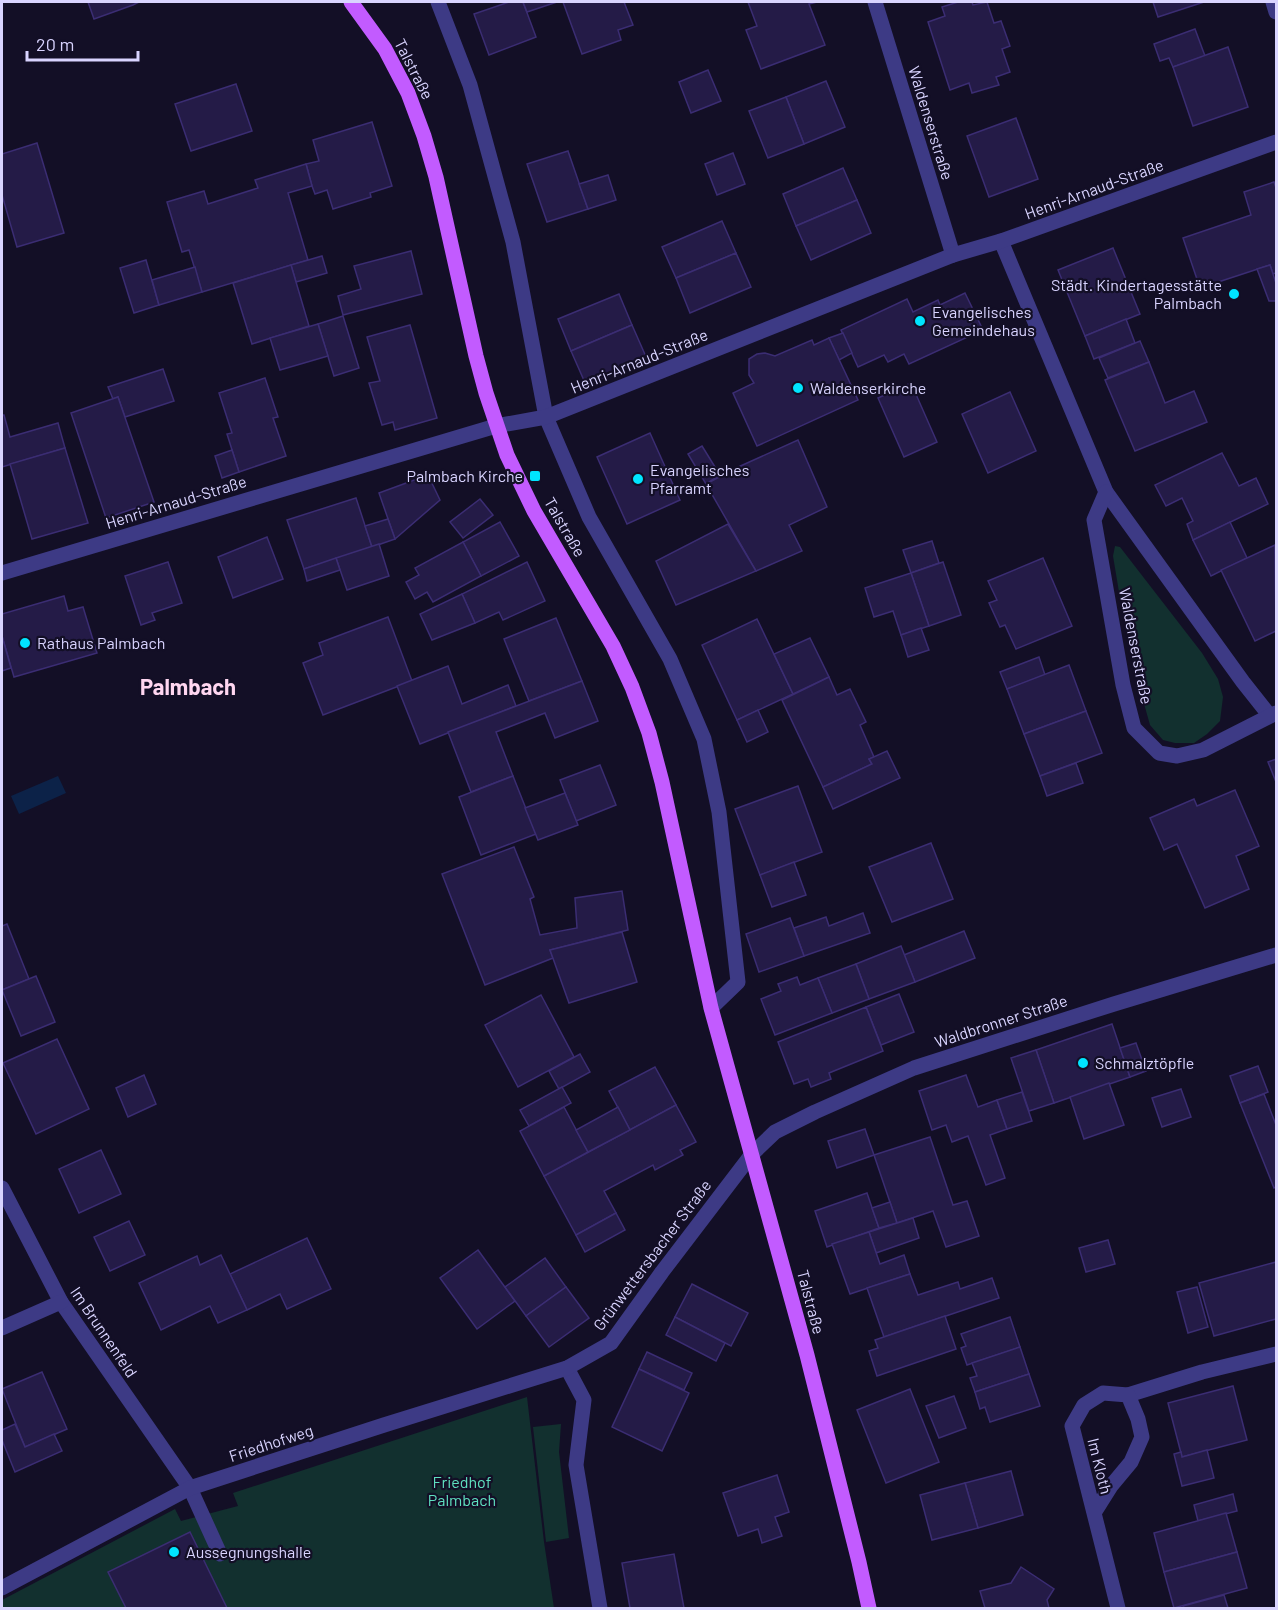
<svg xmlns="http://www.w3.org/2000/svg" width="1278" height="1610" viewBox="0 0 1278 1610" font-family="Barlow,sans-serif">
<rect width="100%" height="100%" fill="#130f26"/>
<!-- green -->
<g fill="#12302f">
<polygon points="1115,546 1120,547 1202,653 1218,679 1223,697 1220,721 1207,734 1194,743 1175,743 1163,740 1150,725 1141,693 1119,592 1113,556"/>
<polygon points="527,1397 544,1542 554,1608 2,1608 2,1600 175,1509 181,1521 238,1506 233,1493"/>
<polygon points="561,1424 559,1452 569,1538 546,1542 533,1427"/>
</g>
<!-- water -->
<polygon fill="#0c2248" points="58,776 66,793 19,814 11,796"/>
<!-- building -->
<g fill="#241b47" stroke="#3b2d73" stroke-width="1.5">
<polygon points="88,2 139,2 133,5 94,19"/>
<polygon points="509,2 523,2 536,37 489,55 474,14"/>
<polygon points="523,2 557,2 527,12"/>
<polygon points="563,2 624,2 633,25 618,30 621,40 582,54"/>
<polygon points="748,2 817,2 809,4 825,45 761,69 746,30 757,26"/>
<polygon points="958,2 972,2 973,5 987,2 994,23 1001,21 1010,46 1002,49 1010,72 996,77 999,85 972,93 969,83 950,90 928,22 945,16 942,7"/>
<polygon points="1153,2 1204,2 1158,17"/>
<polygon points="1195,29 1205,56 1173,67 1169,58 1160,61 1154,44"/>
<polygon points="1228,47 1248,107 1193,126 1173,67"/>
<polygon points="708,70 721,101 691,113 679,82"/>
<polygon points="826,81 845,127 804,144 786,97"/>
<polygon points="236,84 252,131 191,151 175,104"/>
<polygon points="786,97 804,144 768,158 749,111"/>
<polygon points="1016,118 1038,179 989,197 967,136"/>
<polygon points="372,122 392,186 370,193 371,197 333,209 327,190 315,194 312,186 306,164 319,161 313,140"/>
<polygon points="37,143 64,233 17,247 2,195 2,154"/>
<polygon points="568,151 588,209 547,222 527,164"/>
<polygon points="733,153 745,184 717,195 705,164"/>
<polygon points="306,164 312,186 288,193 308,260 202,292 189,250 182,252 167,202 204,191 208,204 258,188 255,180"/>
<polygon points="843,168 857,200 796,226 783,194"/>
<polygon points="608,175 616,200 588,209 579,184"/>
<polygon points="1274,182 1276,188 1276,273 1273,274 1270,265 1200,288 1183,238 1251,215 1244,192"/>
<polygon points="857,200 871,233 811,260 796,226"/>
<polygon points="722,221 736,253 676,278 662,247"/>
<polygon points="1113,248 1140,314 1085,336 1058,270"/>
<polygon points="411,251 422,294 343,315 338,296 361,289 354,266"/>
<polygon points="736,253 751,287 690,313 676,278"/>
<polygon points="322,256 327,273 296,282 291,265"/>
<polygon points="146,260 159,305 134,313 120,268"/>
<polygon points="291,265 309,326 252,344 233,283"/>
<polygon points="1270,265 1276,283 1276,301 1269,301 1257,269"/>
<polygon points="195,267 202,292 159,305 152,280"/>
<polygon points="965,293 983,330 909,364 904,354 888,362 884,355 858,367 841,330 907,299 913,312 938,300 940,305"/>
<polygon points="619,294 632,325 571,351 558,319"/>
<polygon points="343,316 359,368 334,376 318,324"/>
<polygon points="1126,319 1135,343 1094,359 1085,336"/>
<polygon points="318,324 328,356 280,370 270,338"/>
<polygon points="410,325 437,418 395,430 393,422 382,425 369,383 380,381 367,337"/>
<polygon points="632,325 647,359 586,385 571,351"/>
<polygon points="843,333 852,353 839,360 829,338"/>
<polygon points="829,338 858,400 757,446 733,393 754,383 749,375 749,359 757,354 765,353 775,356 812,340 814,345"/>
<polygon points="1140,341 1149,362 1108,378 1099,358"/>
<polygon points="1149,362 1165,403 1194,391 1207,422 1135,451 1105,380"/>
<polygon points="163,369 174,401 125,417 118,397 113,399 108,387"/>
<polygon points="265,378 278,417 273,418 286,456 239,472 227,434 232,433 219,393"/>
<polygon points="911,383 937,442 904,457 878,398"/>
<polygon points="1010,392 1036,451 988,473 962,414"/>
<polygon points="118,397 154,502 106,518 71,413"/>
<polygon points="2,415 4,415 10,437 58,423 65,448 2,467"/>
<polygon points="650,433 680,500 627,524 597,457"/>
<polygon points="798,440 827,507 789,525 802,551 756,571 706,484 736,468"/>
<polygon points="702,446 720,475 706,484 688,454"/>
<polygon points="65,448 88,523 32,539 10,464"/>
<polygon points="232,450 239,472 222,478 215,456"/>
<polygon points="1222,453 1239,486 1256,478 1268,504 1193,540 1187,524 1193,521 1182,498 1166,506 1155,485"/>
<polygon points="428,475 440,500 395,539 379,493"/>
<polygon points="356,498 372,547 304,569 287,520"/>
<polygon points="480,499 493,515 463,538 450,522"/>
<polygon points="388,519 395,539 372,547 365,526"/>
<polygon points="500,522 519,556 481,576 463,542"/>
<polygon points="1230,522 1247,558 1211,576 1193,540"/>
<polygon points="728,524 756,571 676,605 656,561"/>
<polygon points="267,537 283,579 233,598 218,557"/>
<polygon points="932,541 939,563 911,573 903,550"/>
<polygon points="463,542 481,576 433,602 427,592 415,599 406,582 419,575 415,568"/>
<polygon points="379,544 389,576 347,590 336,558"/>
<polygon points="1275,545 1276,631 1255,641 1221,570"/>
<polygon points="336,558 340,570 307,581 304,569"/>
<polygon points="1043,558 1072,626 1016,649 1005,625 1000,627 989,603 997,600 988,581"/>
<polygon points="168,562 182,603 152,613 155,620 141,625 125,576"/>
<polygon points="527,562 545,601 503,620 499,612 475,623 462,594"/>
<polygon points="943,562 961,615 929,626 911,573"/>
<polygon points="911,573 929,626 901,635 893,611 874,617 865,588"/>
<polygon points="462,594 475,623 432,640 420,614"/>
<polygon points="64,596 68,611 83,607 97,653 14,677 2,636 2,614"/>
<polygon points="388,617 412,681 323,715 303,663 323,655 319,643"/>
<polygon points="556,618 582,681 529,701 504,639"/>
<polygon points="757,619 793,694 737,720 702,645"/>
<polygon points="921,628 929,650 908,657 901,635"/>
<polygon points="2,636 11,668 2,671"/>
<polygon points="810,638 829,677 793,694 774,654"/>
<polygon points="1039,657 1045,675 1007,689 1000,672"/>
<polygon points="1069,665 1086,711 1024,734 1007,689"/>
<polygon points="448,666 462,704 508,685 516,706 420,744 397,686"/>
<polygon points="829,677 837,695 850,689 866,722 860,725 874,757 869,759 872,764 823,787 782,700"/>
<polygon points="582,681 598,721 555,738 545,713 496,732 513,776 471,792 448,732"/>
<polygon points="758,710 768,732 747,742 737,720"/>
<polygon points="1086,711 1102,753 1040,776 1024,734"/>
<polygon points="887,751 900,778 833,809 823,787 872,764 869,759"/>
<polygon points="1276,759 1276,782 1268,762"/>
<polygon points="1076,763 1083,783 1047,796 1040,776"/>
<polygon points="600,765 616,805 576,821 560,780"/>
<polygon points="513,776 536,834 481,855 459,797"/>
<polygon points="798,786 822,852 760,875 735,809"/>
<polygon points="1235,790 1259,846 1236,856 1249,889 1205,908 1177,844 1164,850 1150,818 1194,799 1197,806"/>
<polygon points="565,793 578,825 538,840 525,808"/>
<polygon points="931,843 953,899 892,922 869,867"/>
<polygon points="514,847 534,897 530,899 540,935 577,928 575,898 622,891 628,930 550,950 553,958 485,985 442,874"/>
<polygon points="794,862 806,895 772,907 760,875"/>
<polygon points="863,913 870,933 804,956 794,928 826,917 829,926"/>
<polygon points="790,918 804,956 759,972 746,934"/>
<polygon points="7,924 29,979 2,990 2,926"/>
<polygon points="964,931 975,958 915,982 904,955"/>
<polygon points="622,932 637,982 569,1003 550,950"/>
<polygon points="901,946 915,982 869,999 856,964"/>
<polygon points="856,964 869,999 832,1013 818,978"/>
<polygon points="36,976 55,1022 21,1036 2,990"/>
<polygon points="797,977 800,985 818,978 832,1013 775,1035 761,999 781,991 778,984"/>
<polygon points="899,994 914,1032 881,1045 866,1007"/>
<polygon points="541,995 574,1057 518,1087 485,1025"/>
<polygon points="866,1007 883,1051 829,1073 831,1079 811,1087 808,1079 794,1084 778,1042"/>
<polygon points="1112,1024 1130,1077 1054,1103 1036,1050"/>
<polygon points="57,1039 89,1109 36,1134 3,1063"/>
<polygon points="1136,1043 1146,1071 1130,1077 1120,1048"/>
<polygon points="1036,1050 1054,1103 1029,1111 1011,1058"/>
<polygon points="580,1054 590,1072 559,1089 549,1071"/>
<polygon points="1258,1066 1268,1092 1240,1103 1230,1076"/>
<polygon points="655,1067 676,1105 630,1130 609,1091"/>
<polygon points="144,1075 156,1104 128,1117 116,1088"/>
<polygon points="966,1075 978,1107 997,1100 1007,1129 990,1135 1005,1178 986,1185 968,1136 952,1142 946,1125 932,1130 919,1091"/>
<polygon points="1109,1083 1124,1125 1084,1139 1070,1097"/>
<polygon points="562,1087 571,1103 529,1126 520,1110"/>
<polygon points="1181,1089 1191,1117 1162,1127 1152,1098"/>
<polygon points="1022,1092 1032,1121 1007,1129 997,1100"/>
<polygon points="1264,1094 1276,1125 1276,1187 1274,1188 1240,1103"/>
<polygon points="676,1105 696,1142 680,1150 683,1155 655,1170 653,1165 604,1191 616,1213 576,1235 544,1176"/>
<polygon points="564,1107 588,1152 544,1176 520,1131"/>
<polygon points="618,1107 630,1130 588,1152 576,1130"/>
<polygon points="865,1129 874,1155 837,1168 828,1141"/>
<polygon points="930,1137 953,1205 967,1201 979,1236 946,1247 933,1211 897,1223 874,1155"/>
<polygon points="101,1150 121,1194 79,1213 59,1169"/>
<polygon points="867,1193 879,1228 827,1247 815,1211"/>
<polygon points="890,1202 897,1223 879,1228 872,1208"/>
<polygon points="616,1213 625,1230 585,1252 576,1235"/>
<polygon points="913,1218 919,1238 876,1253 869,1232"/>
<polygon points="129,1221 145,1255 110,1271 94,1237"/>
<polygon points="869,1232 880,1264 904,1255 910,1274 850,1294 832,1244"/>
<polygon points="307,1238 331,1289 287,1309 280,1294 247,1310 230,1274"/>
<polygon points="1108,1240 1115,1264 1086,1272 1079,1248"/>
<polygon points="478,1250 515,1301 477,1329 440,1278"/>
<polygon points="221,1255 247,1310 218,1323 210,1306 161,1330 139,1283 197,1256 200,1265"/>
<polygon points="545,1258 566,1287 526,1316 505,1287"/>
<polygon points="1276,1262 1276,1319 1214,1336 1199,1283"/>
<polygon points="910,1274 918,1295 958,1282 960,1289 992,1278 999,1298 884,1337 867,1288"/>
<polygon points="692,1284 748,1313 731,1346 675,1317"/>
<polygon points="566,1287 589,1318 549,1347 526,1316"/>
<polygon points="1197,1287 1208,1327 1188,1333 1177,1292"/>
<polygon points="945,1316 956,1349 877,1376 869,1351 878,1348 875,1340"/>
<polygon points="675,1317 725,1343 716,1361 666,1335"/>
<polygon points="1010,1317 1020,1347 967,1365 961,1348 966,1346 961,1334"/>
<polygon points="1020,1347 1029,1374 975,1392 970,1378 977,1376 972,1363"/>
<polygon points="647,1352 692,1373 684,1390 639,1369"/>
<polygon points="639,1369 689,1393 662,1451 612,1427"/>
<polygon points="42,1372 67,1429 25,1447 2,1389"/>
<polygon points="1029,1374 1040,1406 990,1422 985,1407 980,1409 975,1392"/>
<polygon points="1233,1386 1247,1440 1182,1457 1168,1403"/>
<polygon points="910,1389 939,1462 886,1483 857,1410"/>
<polygon points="954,1396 966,1428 939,1438 926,1406"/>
<polygon points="15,1424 25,1447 54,1434 62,1451 15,1472 2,1440 2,1430"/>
<polygon points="1207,1450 1214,1478 1182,1486 1174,1454 1181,1452 1182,1457"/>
<polygon points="1011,1471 1023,1515 978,1528 965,1483"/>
<polygon points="777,1475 789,1512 775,1517 782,1536 762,1543 758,1529 738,1536 723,1493"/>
<polygon points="965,1483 978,1528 932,1540 920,1495"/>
<polygon points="1233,1494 1237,1511 1198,1521 1194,1505"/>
<polygon points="1226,1513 1237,1552 1164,1572 1154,1533"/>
<polygon points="190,1532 227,1608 126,1608 108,1572"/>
<polygon points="1237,1552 1247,1588 1174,1608 1164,1572"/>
<polygon points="674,1554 684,1608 630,1608 622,1563"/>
<polygon points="1021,1567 1054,1589 1047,1600 1049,1608 985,1608 980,1591 1011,1583"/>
<polygon points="1224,1595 1228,1608 1184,1608 1183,1606"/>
</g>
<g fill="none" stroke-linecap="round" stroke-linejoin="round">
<!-- minor -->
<g stroke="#3d3a85" stroke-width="15">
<polyline points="438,2 470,85 513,242 546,417 589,517 670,659 704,739 719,812 738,982 711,1008"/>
<polyline points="875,2 953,255"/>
<polyline points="1273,2 1276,12"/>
<polyline points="1001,241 1106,492 1243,682 1270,716"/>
<polyline points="1106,492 1094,520 1123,685 1134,728 1159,753 1177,756 1203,750 1276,713"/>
<polyline points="2,573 496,426 546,417 953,255 1001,241 1276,142"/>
<polyline points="2,1188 61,1302 190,1488 220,1554"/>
<polyline points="2,1328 61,1302"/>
<polyline points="567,1368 584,1400 576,1465 600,1608"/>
<polyline points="1128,1395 1202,1372 1276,1354"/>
<polyline points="1094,1513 1111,1486 1131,1462 1142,1437 1138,1419 1128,1395 1103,1393 1084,1405 1072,1426 1118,1608"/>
<polyline points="2,1588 190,1488 384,1425 567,1368 611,1343 662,1272 752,1154 775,1132 815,1112 914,1068 1114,1004 1276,955"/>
</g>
<!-- major -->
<polyline stroke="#c25bff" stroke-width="15" points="351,2 385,49 408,93 424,136 436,177 476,356 486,393 507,455 534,511 613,646 632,687 649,733 662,782 711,1008 807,1355 859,1562 869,1608"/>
</g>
<!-- markers -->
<g fill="#00e5ff" stroke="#130f26" stroke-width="2">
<circle cx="1234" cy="294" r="6"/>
<circle cx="920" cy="321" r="6"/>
<circle cx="798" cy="388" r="6"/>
<rect x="529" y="470" width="12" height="12" rx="3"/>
<circle cx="638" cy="479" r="6"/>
<circle cx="25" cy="643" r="6"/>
<circle cx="1083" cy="1063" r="6"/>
<circle cx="174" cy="1552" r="6"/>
</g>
<g text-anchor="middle" stroke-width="4.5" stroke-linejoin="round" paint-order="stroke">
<!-- street labels -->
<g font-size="16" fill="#d9d4ff" stroke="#130f26">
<text transform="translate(414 69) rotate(63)" y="6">Talstraße</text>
<text transform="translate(931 123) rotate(73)" y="6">Waldenserstraße</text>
<text transform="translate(1094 189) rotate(-20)" y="6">Henri-Arnaud-Straße</text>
<text transform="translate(639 361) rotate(-22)" y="6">Henri-Arnaud-Straße</text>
<text transform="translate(176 502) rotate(-17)" y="6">Henri-Arnaud-Straße</text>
<text transform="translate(565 527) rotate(60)" y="6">Talstraße</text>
<text transform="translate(1136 646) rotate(79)" y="6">Waldenserstraße</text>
<text transform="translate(1001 1021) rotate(-18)" y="6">Waldbronner Straße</text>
<text transform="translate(652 1255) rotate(-53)" y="6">Grünwettersbacher Straße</text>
<text transform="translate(811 1302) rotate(75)" y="6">Talstraße</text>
<text transform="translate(104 1332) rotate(56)" y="6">Im Brunnenfeld</text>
<text transform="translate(271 1443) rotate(-18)" y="6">Friedhofweg</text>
<text transform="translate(1100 1466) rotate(76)" y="6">Im Kloth</text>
</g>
<!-- poi labels -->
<g font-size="16" fill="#d9d4ff" stroke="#130f26" text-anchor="start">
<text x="1222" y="291" text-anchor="end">Städt. Kindertagesstätte<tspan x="1222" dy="18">Palmbach</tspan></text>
<text x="932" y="318">Evangelisches<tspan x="932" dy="18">Gemeindehaus</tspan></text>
<text x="810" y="394">Waldenserkirche</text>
<text x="650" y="476">Evangelisches<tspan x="650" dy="18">Pfarramt</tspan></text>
<text x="523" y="482" text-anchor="end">Palmbach Kirche</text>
<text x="37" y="649">Rathaus Palmbach</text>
<text x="1095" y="1069">Schmalztöpfle</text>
<text x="186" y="1558">Aussegnungshalle</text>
</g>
<!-- park labels -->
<g font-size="16" fill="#5fe0c0" stroke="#130f26">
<text x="462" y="1488">Friedhof<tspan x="462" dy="18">Palmbach</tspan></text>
</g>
<!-- district labels -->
<g font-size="22" font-weight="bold" fill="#ffd6f0" stroke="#130f26">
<text x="188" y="695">Palmbach</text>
</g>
</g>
<!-- border -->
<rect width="1278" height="1610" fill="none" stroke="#d9d4ff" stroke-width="6"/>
<!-- scale -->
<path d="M27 51v9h111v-9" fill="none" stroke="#d9d4ff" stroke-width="3"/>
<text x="36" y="51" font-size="18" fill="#d9d4ff" stroke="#130f26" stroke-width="4.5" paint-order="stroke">20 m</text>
</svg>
